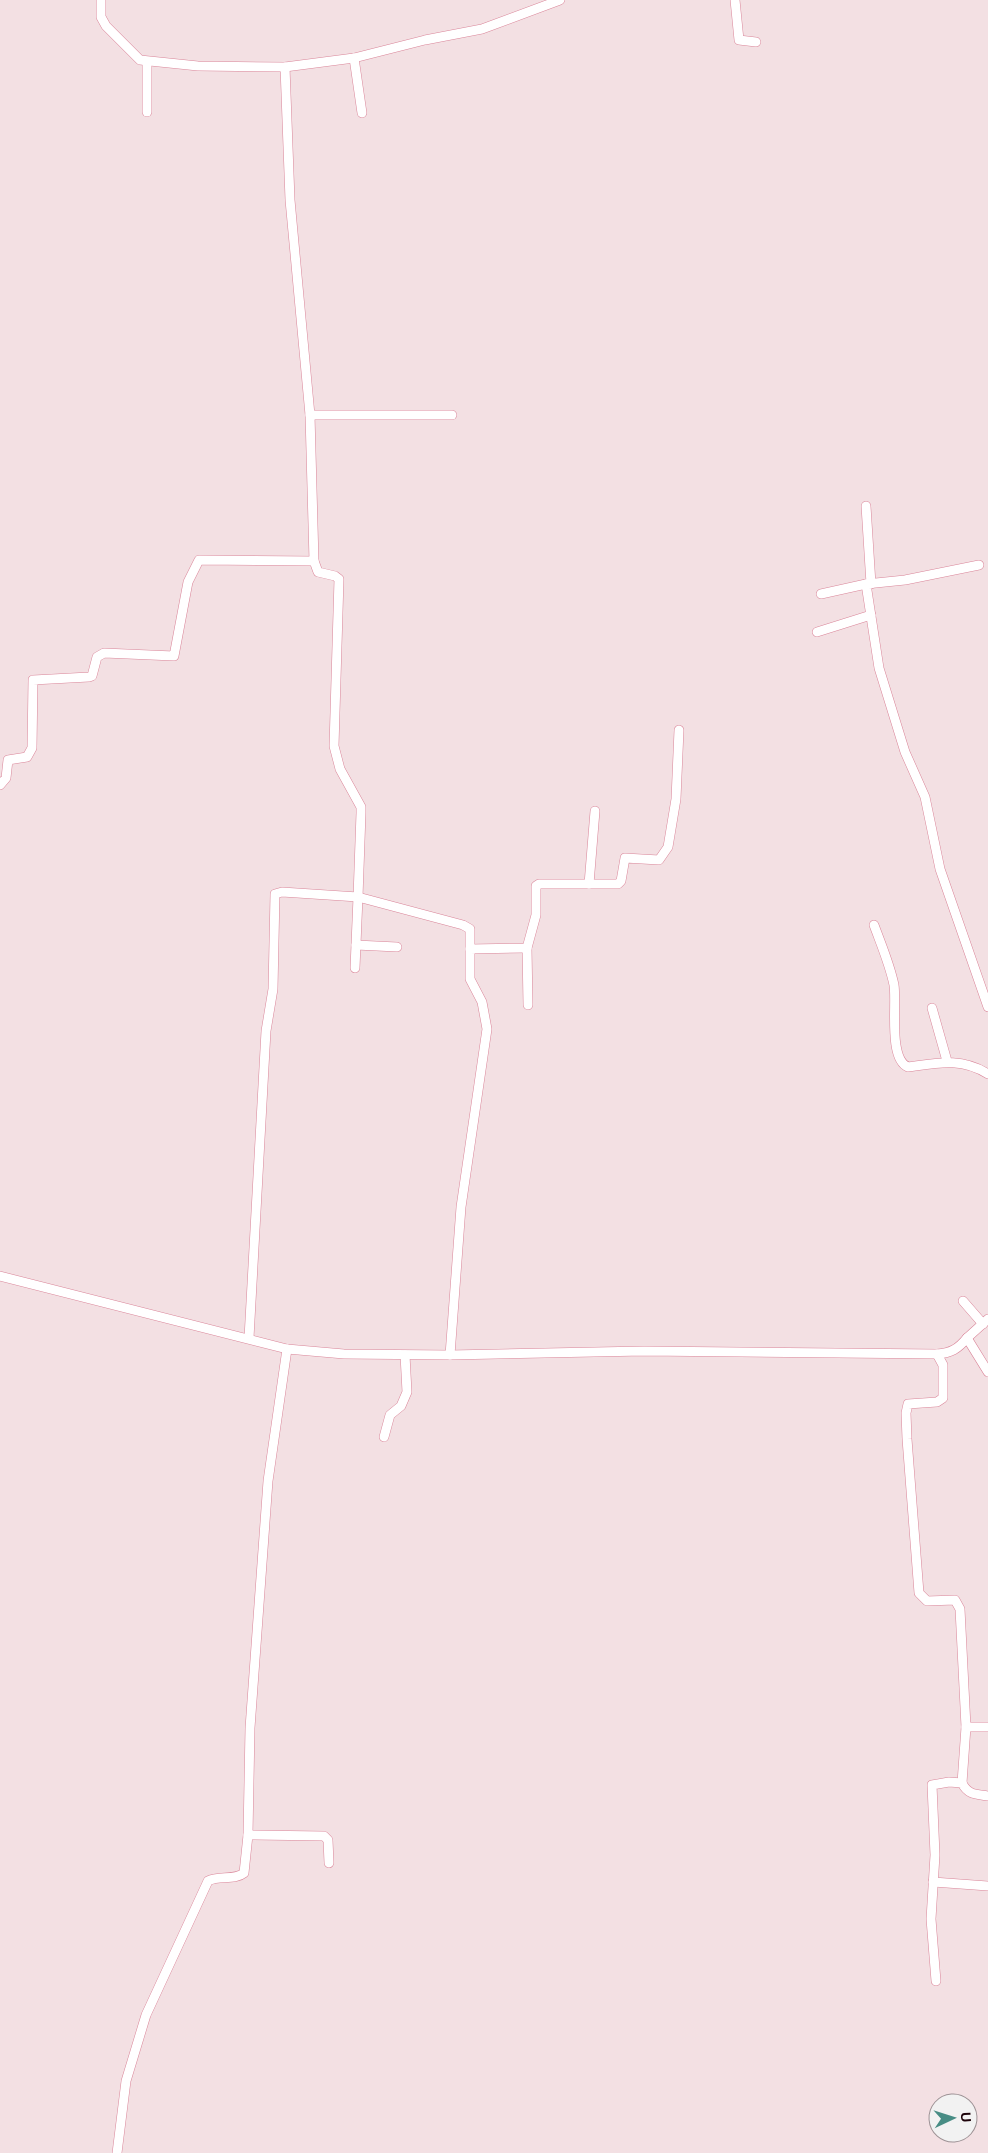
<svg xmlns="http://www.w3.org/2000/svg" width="988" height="2153" viewBox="0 0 988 2153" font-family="Arial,sans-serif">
<rect width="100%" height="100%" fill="#f3e0e3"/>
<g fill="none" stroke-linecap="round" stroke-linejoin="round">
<defs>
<g id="street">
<polyline points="101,0 101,17 106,26 140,60 198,66 285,67 354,58 425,40 482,29 560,0"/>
<polyline points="735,0 739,40 756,42"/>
<polyline points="354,58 362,113"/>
<polyline points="147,112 147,62"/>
<polyline points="310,415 452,415"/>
<polyline points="866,506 871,584"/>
<polyline points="979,565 905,580 866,584 879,668 905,752 925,797 940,869 988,1007"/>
<polyline points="821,594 866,584"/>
<polyline points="817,632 871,615"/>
<polyline points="0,785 6,778 8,760 27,757 32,748 33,680 89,677 92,676 97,657 104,653 174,656 188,582 199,560 314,561"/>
<polyline points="589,884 595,811"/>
<path d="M874 925C881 944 890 965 894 985 897 1003 888 1059 908 1067 937 1063 961 1057 988 1074"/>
<polyline points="356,945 397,947"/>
<polyline points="527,948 528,1005"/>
<polyline points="355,968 358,897 463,925 470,929 470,949"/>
<polyline points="932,1008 947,1061"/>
<path d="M0 1276 287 1349 344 1354 450 1355 644 1351 937 1354C951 1353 958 1349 967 1338L988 1372"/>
<polyline points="963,1301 983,1324"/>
<polyline points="249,1338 266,1031 273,989 275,894 282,892 358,897 361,813 361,807 340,769 334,746 339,579 335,576 318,572 314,561 310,415 290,200 285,67"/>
<polyline points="967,1338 988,1319"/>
<polyline points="937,1354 943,1365 943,1398 937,1402 908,1404 906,1413 907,1439 919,1593 927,1601 955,1600 960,1609 966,1727 962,1783"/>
<polyline points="450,1355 461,1207 487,1029 482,1002 470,979 470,949 527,948 536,915 536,886 539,884 618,884 621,881 625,858 659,860 668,847 676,799 679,730"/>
<polyline points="384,1437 390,1415 401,1406 407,1392 405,1355"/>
<polyline points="966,1727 988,1727"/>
<polyline points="248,1835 324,1836 328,1840 329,1863"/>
<polyline points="933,1882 988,1886"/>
<path d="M936 1981 931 1919 935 1855 932 1785 949 1782 962 1783C968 1795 976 1794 988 1796"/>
<path d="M117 2153 126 2081 146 2015 208 1881C219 1875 234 1881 244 1873L248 1835 250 1728 268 1481 287 1349"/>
</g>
</defs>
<!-- street casing -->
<use href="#street" stroke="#da8599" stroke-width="10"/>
<!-- street -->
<use href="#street" stroke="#fff" stroke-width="9"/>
</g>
<!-- north arrow -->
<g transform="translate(953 2118) rotate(86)"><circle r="24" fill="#f2f2f2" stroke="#9d9295"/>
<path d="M0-4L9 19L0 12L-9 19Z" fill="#488d85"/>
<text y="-8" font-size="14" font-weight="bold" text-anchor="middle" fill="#1d0209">U</text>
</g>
</svg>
